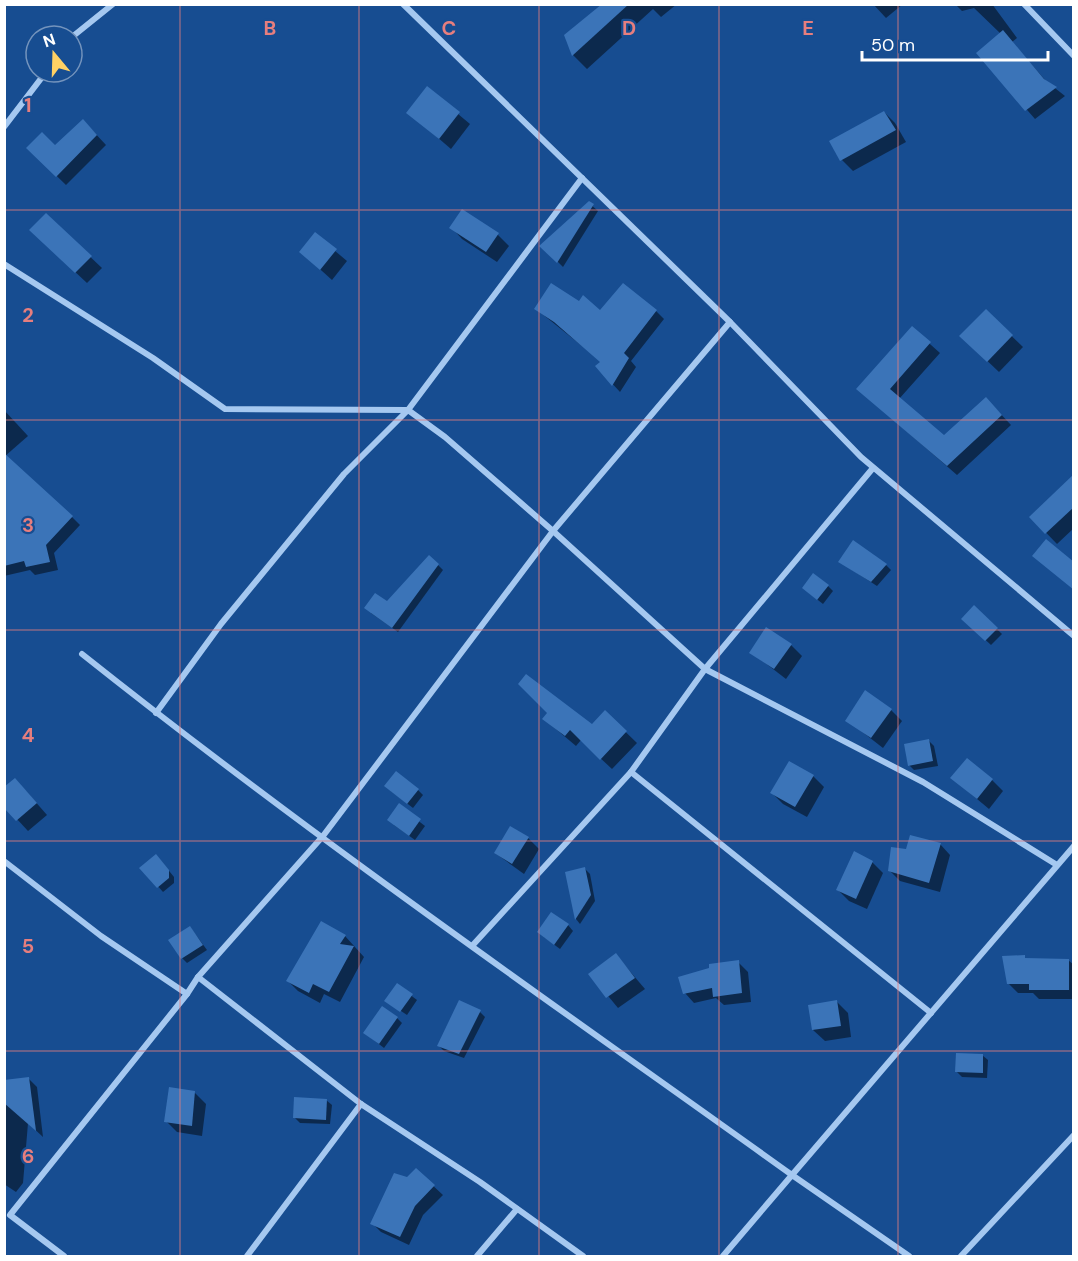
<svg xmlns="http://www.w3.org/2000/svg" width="1078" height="1261" viewBox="0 0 1078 1261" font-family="'DM Sans',sans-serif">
<rect width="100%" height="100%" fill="#174d91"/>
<!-- shadow -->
<g fill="#0007">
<polygon points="605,4 677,4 661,17 653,9 587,69 573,55 566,35"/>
<polygon points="873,4 903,4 886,18"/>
<polygon points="955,4 992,4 1017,38 1012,42 1046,81 1065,96 1035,119 978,54 1001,34 974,8 962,11"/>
<polygon points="427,88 470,124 451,149 408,112"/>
<polygon points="884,112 895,123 906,142 853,171 842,160 831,142"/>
<polygon points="92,130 106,145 66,185 28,148 55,147"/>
<polygon points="589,203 598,211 563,267 542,246"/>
<polygon points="46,215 102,268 87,283 42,241"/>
<polygon points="451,227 498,235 509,246 497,262 462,239"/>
<polygon points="315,234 347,261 332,280 301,252"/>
<polygon points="579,303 601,312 656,311 664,319 631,361 636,367 620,392 597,367 602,362 536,309"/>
<polygon points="986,311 1023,347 999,372 961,336"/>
<polygon points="912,328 940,353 899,399 944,437 996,409 1011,425 957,475 858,389"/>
<polygon points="4,410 28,436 4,457"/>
<polygon points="1074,479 1074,528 1057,544 1031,517"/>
<polygon points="72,517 80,525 54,553 58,570 35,575 30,570 4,576 4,544"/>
<polygon points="840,562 886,565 891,570 877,586"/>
<polygon points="438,565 443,570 398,632 371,613"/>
<polygon points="828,586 833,591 823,604 809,593"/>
<polygon points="974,607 1002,634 991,645 963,619"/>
<polygon points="791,645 802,656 786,679 751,652"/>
<polygon points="891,710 902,721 883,748 847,720"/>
<polygon points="605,712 637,743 612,769 581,740 576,746 544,719 593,726"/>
<polygon points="929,741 934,746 938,766 914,770 909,765"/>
<polygon points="813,776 824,787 807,817 783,804 772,793"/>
<polygon points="952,778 992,780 1003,791 989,809"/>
<polygon points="418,790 423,795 413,808 391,791"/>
<polygon points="26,791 47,815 28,831 4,805"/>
<polygon points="399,806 425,826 415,840 394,825"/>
<polygon points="528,838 539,849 524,874 495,853"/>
<polygon points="940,844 950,855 940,892 900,881 889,870"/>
<polygon points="161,861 174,877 174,883 163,892 142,868"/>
<polygon points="872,862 883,873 867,909 849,901 838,890"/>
<polygon points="585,869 590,874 595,901 580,924 576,919 567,873"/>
<polygon points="568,925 573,931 560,949 544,937"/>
<polygon points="190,927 207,950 187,963 182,958"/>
<polygon points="345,936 364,957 340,1002 324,994 320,1003 298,991 288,981"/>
<polygon points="616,955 645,989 618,1008 590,974"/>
<polygon points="1024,957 1027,960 1068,960 1074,965 1074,999 1039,999 1033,993 1018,993 1009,984"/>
<polygon points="738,962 748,972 751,1002 724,1005 716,998 694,1003 685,993"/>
<polygon points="397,985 417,1000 407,1015 389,1003"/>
<polygon points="837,1002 848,1013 851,1037 825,1041 813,1030"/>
<polygon points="480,1012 485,1017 464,1058 444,1051 439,1046"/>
<polygon points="397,1018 402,1023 384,1048 365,1033"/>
<polygon points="982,1055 988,1060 987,1078 962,1077 957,1072"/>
<polygon points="28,1078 37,1087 43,1137 28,1123 23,1183 16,1192 4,1184 4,1081"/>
<polygon points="195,1093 206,1104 202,1136 177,1132 166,1121"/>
<polygon points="326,1100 332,1105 330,1124 300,1123 295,1118"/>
<polygon points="416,1170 443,1195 423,1215 409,1245 381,1232 372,1223"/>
</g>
<!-- building -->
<g fill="#3b74b8">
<polygon points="602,4 629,4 572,56 564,35"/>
<polygon points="1003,30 1044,79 1057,87 1025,111 976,53"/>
<polygon points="427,86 460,112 439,139 406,113"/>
<polygon points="884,111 896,130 840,161 829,141"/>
<polygon points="83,119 97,135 56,177 26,148 42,132 55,145"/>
<polygon points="589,201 594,204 557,263 539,246"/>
<polygon points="462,209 499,233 486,252 449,228"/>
<polygon points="46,213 92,256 75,273 29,230"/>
<polygon points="315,232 337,249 320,270 299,252"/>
<polygon points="551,283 579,301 583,295 600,310 623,283 657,310 624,353 629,358 612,386 595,366 600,362 554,322 534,309"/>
<polygon points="986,309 1013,335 987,362 959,336"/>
<polygon points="912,326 931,342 890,389 944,435 986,397 1002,415 947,466 856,389"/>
<polygon points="4,453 73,516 46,545 50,562 26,567 24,561 4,566"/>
<polygon points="1074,474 1074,507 1045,534 1029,517"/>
<polygon points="1046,539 1074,562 1074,590 1032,556"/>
<polygon points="853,540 887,564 871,582 838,562"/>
<polygon points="429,555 439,564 392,628 364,608 375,593 387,601"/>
<polygon points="813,573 829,585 817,600 802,588"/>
<polygon points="974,605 998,628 985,641 961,619"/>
<polygon points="766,627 792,644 774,669 749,653"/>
<polygon points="526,674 592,724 605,710 627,731 600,760 570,730 565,736 542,719 547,713 518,684"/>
<polygon points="865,690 892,709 871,738 845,721"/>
<polygon points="929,739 933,761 908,766 904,744"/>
<polygon points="967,758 993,779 977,799 950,778"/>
<polygon points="789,761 814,775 795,807 770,793"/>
<polygon points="396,771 419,789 407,804 384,786"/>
<polygon points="15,778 37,803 16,821 4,808 4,787"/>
<polygon points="399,803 421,819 409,836 387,820"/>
<polygon points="510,826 529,837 512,864 494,853"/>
<polygon points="910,835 941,843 929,883 888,871 891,847 906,849"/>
<polygon points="854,851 873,861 856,899 836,890"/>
<polygon points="156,854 169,870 169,878 157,888 139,868"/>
<polygon points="585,867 591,895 575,920 565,872"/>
<polygon points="551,912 569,924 554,945 537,932"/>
<polygon points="321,921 346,935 340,944 354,946 329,992 313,984 309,993 286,981"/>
<polygon points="190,926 203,945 181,959 168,940"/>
<polygon points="616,953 635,978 606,998 588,974"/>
<polygon points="1025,955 1025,958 1069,959 1069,990 1029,990 1029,984 1007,984 1002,956"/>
<polygon points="739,960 742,993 713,997 712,988 683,994 678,977 709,968 709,964"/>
<polygon points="397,983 413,994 400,1012 384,1001"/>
<polygon points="459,1000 481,1010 459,1054 437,1046"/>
<polygon points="837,1000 841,1026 812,1030 808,1005"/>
<polygon points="382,1006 398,1017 379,1044 363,1033"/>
<polygon points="956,1053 983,1054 983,1073 955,1072"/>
<polygon points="29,1077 36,1131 4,1103 4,1080"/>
<polygon points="169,1087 195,1091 192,1126 164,1122"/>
<polygon points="294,1097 327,1099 326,1120 293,1118"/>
<polygon points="416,1168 435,1185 415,1206 400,1237 370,1224 394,1173 407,1177"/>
</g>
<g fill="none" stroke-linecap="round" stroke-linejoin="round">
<!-- minor -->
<g stroke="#a5c8f0" stroke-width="6">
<polyline points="403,4 730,322 861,457 1074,636"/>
<polyline points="1024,4 1074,56"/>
<polyline points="72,37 113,4"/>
<polyline points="4,127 46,72"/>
<polyline points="4,264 153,358 225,409 408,410 445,437 553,531 705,669 923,782 1057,865"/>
<polyline points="873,468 705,669 631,772 931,1013"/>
<path d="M82 654C312 837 553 1004 792 1175L1074 846"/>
<polyline points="156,713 221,624 344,474 408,410 582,178"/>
<polyline points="4,861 101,936 187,994 198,977 361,1104 480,1182 583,1256"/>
<polyline points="472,946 631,772"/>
<polyline points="198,977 323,836 553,531 730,322"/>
<polyline points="64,1256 10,1215 187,994"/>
<polyline points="247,1256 361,1104"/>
<polyline points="477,1256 517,1209"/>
<polyline points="723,1256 792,1175 909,1256"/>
<polyline points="961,1256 1074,1135"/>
</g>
</g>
<!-- grid -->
<path fill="none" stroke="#e67e7e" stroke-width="1.5" stroke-opacity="0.55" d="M180 4V1256M359 4V1256M539 4V1256M719 4V1256M898 4V1256M4 210H1074M4 420H1074M4 630H1074M4 841H1074M4 1051H1074"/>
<g font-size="20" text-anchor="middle" font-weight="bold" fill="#e67e7e" stroke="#174d91" stroke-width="4.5" stroke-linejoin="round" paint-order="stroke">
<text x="270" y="35">B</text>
<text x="449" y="35">C</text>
<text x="629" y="35">D</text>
<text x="808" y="35">E</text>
<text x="28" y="112">1</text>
<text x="28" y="322">2</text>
<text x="28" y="532">3</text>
<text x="28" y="742">4</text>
<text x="28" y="953">5</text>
<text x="28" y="1163">6</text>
</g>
<!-- border -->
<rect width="1078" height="1261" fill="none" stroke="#ffffff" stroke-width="12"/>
<!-- north arrow -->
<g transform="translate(54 54) rotate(341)"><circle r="28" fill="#174d91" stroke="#7494bd" stroke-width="1.5"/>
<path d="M0-4.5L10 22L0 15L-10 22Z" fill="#ffd164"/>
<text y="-9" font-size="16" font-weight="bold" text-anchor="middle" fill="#ffffff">N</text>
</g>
<!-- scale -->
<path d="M862 51v9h186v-9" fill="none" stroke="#ffffff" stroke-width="3"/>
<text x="871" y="51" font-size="18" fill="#ffffff" stroke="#174d91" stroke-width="4.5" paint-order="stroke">50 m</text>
</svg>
